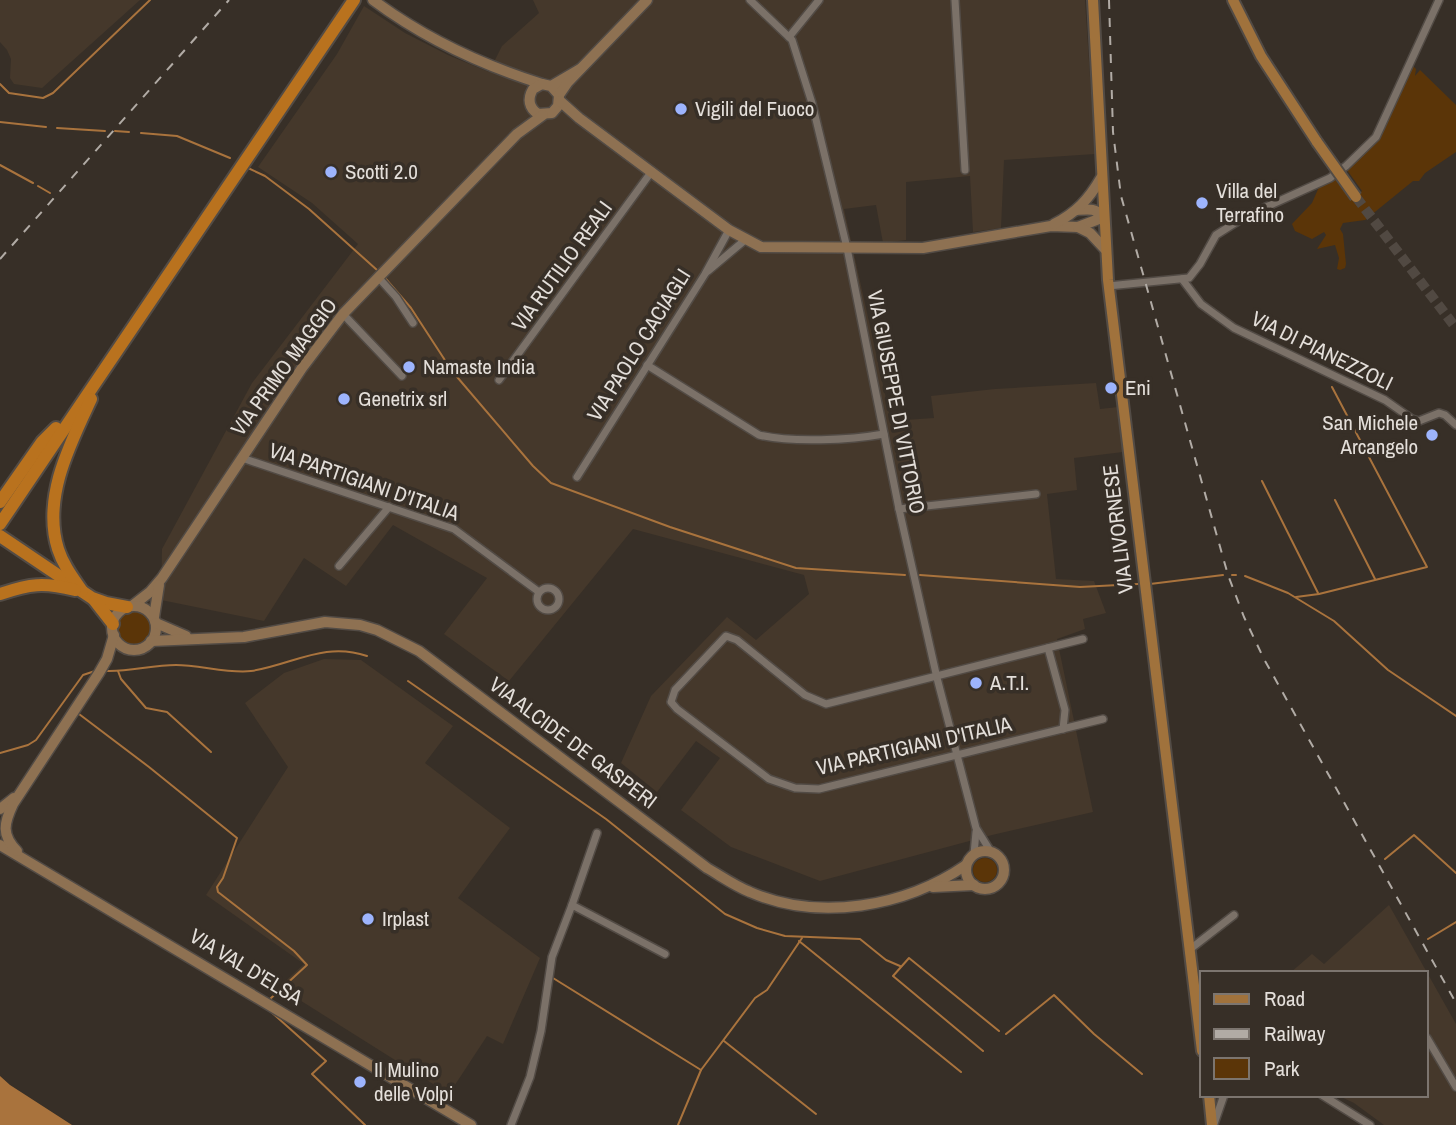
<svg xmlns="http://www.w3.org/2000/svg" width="1456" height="1125" viewBox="0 0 1456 1125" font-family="'Archivo Narrow',sans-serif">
<rect width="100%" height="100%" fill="#372f27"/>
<!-- built -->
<g fill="#45382b">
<polygon points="0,0 140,0 42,88 14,84 10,78 11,59 7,50 0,42"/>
<polygon points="533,0 1085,0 1095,154 1004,160 1001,228 973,232 970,176 906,182 906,240 883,243 876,205 844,209 891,421 934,418 931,396 995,389 1096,383 1100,409 1118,407 1123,452 1074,458 1077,490 1047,494 1056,579 1094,581 1106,613 1083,619 1085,629 1057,639 1093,812 992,835 820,881 731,847 681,810 720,758 696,741 657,792 621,763 651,696 727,617 756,640 809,594 804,575 633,529 509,681 444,634 487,578 393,525 346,586 304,558 264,621 161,600 162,549 252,383 358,244 312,203 258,167 337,54 364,6 405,33 448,55 489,72 502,46 539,13"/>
<polygon points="324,659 361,660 453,726 425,763 510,828 458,898 540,958 503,1044 487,1036 449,1094 279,987 304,964 206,895 288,767 245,703 284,673"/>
<polygon points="1389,905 1456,1024 1456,1125 1384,1125 1354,1103 1337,1095 1426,1095 1426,973 1290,973 1312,954 1324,964"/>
</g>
<!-- green -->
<g fill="#5b3508">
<polygon points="1411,64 1416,69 1415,76 1420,70 1456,105 1456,152 1425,173 1419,181 1413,181 1365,220 1343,223 1340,229 1343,234 1346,264 1345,268 1340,270 1337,269 1339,258 1335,245 1317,249 1326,235 1324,232 1312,239 1295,231 1292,224 1312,203 1319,187 1334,178 1351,200 1362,191 1347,170 1376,140 1387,124"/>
<circle cx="134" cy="628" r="18"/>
<circle cx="985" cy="870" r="12"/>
</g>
<!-- water -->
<polygon fill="#a9733d" points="0,1076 10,1085 72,1125 0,1125"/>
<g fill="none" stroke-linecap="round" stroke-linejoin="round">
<!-- stream -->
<g stroke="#a9733d" stroke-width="2">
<polyline points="0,84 9,93 43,98 53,93 150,0"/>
<polyline points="0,122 46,127"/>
<polyline points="57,128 105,131"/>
<polyline points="115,131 129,132"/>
<polyline points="141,133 177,136 230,158"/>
<polyline points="0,165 33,183"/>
<polyline points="248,168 265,176 309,209 377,270"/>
<polyline points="38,186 50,193"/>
<polyline points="385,278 411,308 452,371 533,466 551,483 670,527 796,568 905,575"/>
<polyline points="1262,481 1318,593"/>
<polyline points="1335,500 1375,579"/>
<polyline points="920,575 1080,587 1138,584"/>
<polyline points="1232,575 1236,575"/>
<polyline points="1245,576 1288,593 1334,621 1388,670 1456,716"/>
<polyline points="1150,584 1223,575"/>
<polyline points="1296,597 1319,594 1427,567 1332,387"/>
<path d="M106 671C129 672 152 665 176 665 199 665 230 674 251 671 292 665 324 641 367 656"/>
<polyline points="118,671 121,679 146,708 167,712 211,752"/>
<polyline points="408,681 606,819 725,914 757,928 785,936 860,939 886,960 900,966"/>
<polyline points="79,714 149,767 237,838 223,878 217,887 218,892 294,951 307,965 270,999"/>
<polyline points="0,753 28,745 36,740 83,675 95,671"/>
<polyline points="1385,859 1414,835 1456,873"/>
<polyline points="1428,939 1456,922"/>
<polyline points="799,941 961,1072"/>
<polyline points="553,978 701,1070"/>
<polyline points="269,1010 326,1061 312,1074 365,1125"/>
<polyline points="1006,1034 1054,995 1094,1034 1142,1074"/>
<polyline points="724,1041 816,1114"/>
<polyline points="983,1051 893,976 909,958 999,1031"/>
<polyline points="678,1125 701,1070 755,998 767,990 802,938"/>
</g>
<!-- primary-tunnel -->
<polyline stroke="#514942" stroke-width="10" stroke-dasharray="10 5" stroke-linecap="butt" points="1356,197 1456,328"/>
<defs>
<g id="street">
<polyline points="750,0 792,40 812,103 847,248 899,509 937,678 976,828 991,852"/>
<polyline points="955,0 965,170"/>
<polyline points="789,37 819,0"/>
<polyline points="708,271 745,240"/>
<polyline points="378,277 396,297 413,323"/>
<polyline points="1182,279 1201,304 1234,328 1385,400 1412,419 1419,421 1439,413 1445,415 1456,425"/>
<polyline points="1108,286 1189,278 1200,264 1216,235 1246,216 1330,178 1346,166 1376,137 1439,0"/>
<polyline points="343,314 402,376"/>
<path d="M647 365 759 435C792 443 850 440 884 434"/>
<polyline points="499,380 652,171"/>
<polyline points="242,458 454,529 539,592"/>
<polyline points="577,477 705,274 729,230"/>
<polyline points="899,509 1036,494"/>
<polyline points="339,566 389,507"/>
<circle cx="548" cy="599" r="11"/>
<polyline points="1083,639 826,704 805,695 737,640 726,636 675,690 671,702 677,709 769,779 795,788 819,789 1103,719"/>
<polyline points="1048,648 1065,710 1063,729"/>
<polyline points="974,854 976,832"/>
<polyline points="572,905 597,833"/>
<polyline points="1189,950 1234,915"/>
<polyline points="1427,1038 1456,1087"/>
<polyline points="1322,1095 1370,1125"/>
<polyline points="1214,1124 1224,1095"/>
<polyline points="511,1125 530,1077 541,1031 552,957 572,905 665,954"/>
</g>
<g id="secondary">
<path d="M373 0C424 38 482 65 542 84"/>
<path d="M551 86 559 95 558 106 552 113 538 114C529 108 527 99 533 89L542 84 551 86 580 69"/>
<polyline points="559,95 568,82 647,0"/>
<path d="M560 101 579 118 729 230 761 247 923 248 1051 226 1078 227 1104 217C1096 208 1089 209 1077 210"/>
<path d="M1054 224C1076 213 1089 199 1101 178"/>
<polyline points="1078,227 1090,233 1105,249"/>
<polyline points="132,606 150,592 162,578 302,368 343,314 517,134 543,115"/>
<circle cx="134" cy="628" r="22"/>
<polyline points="154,617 159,585"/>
<polyline points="156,623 186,636"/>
<path d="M151 641 244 637 325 622 360 625 377 630 419 651 707 868C721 876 735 886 750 892 819 922 905 907 966 865"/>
<polyline points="0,809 14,798"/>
<polyline points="0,845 471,1125"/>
<path d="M17 851C1 835 4 823 13 804L99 673 107 659 114 635"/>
<circle cx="985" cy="870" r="19"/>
<polyline points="933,887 974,885"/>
</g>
<g id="primary">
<polyline points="1093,0 1108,280 1202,1051"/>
<polyline points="1233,0 1261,56 1317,142"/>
<polyline points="1209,1095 1212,1125"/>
</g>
<g id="highway">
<polyline points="0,502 42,442 56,428"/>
<polyline points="0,524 354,0"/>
<polyline points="0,536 92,598 106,603 127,607"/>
<path d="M82 591C73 578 63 565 58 549 42 498 70 444 91 399"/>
<path d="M0 594C30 584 43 582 75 590"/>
<polyline points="95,601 113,624"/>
</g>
</defs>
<!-- street casing -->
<use href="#street" stroke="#524b45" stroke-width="10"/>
<!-- secondary casing -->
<use href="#secondary" stroke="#524b45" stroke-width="13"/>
<!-- primary casing -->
<use href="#primary" stroke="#524b45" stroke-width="14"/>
<!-- highway casing -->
<use href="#highway" stroke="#524b45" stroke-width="16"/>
<!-- street -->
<use href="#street" stroke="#7b7168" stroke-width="7"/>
<!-- secondary -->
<use href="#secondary" stroke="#8e7152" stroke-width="10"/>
<!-- primary -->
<use href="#primary" stroke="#a0723c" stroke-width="10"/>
<!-- highway -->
<use href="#highway" stroke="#b9721e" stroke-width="12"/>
<!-- rail -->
<g stroke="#b1aba5" stroke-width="2" stroke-dasharray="9 9" stroke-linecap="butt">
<polyline points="1109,0 1113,132 1121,196 1228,575 1244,617 1264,659 1456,1003"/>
<polyline points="0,259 229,0"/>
</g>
<defs>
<polyline id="primary-bridge" points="1317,142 1356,197"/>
</defs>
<!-- primary-bridge casing -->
<use href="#primary-bridge" stroke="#524b45" stroke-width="14" stroke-linecap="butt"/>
<!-- primary-bridge -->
<use href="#primary-bridge" stroke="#a0723c" stroke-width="10"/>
</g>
<!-- markers -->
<g fill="#9db4fd" stroke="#372f27" stroke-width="2.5">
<circle cx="681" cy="109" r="7"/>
<circle cx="331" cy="172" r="7"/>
<circle cx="1202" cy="203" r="7"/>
<circle cx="409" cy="367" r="7"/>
<circle cx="1111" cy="388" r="7"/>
<circle cx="344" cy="399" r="7"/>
<circle cx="1432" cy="435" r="7"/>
<circle cx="976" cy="683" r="7"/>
<circle cx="368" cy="919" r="7"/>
<circle cx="360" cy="1082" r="7"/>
</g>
<g text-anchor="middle" stroke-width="7" stroke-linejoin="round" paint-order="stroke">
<!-- poi labels -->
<g font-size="21" fill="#e4dfda" stroke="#372f27" text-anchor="start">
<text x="695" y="116">Vigili del Fuoco</text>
<text x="345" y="179">Scotti 2.0</text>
<text x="1216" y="198">Villa del<tspan x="1216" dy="24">Terrafino</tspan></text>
<text x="423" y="374">Namaste India</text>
<text x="1125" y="395">Eni</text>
<text x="358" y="406">Genetrix srl</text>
<text x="1418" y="430" text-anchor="end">San Michele<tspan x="1418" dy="24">Arcangelo</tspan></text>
<text x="990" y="690">A.T.I.</text>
<text x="382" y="926">Irplast</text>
<text x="374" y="1077">Il Mulino<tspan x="374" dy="24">delle Volpi</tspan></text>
</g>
<!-- street labels -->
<g font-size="21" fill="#e4dfda" stroke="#372f27">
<text transform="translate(562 266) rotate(-54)" y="7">VIA RUTILIO REALI</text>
<text transform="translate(639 345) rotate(-58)" y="7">VIA PAOLO CACIAGLI</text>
<text transform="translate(1322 351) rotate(26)" y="7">VIA DI PIANEZZOLI</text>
<text transform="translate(284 367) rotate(-54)" y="7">VIA PRIMO MAGGIO</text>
<text transform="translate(896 402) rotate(79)" y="7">VIA GIUSEPPE DI VITTORIO</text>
<text transform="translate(364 482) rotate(19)" y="7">VIA PARTIGIANI D'ITALIA</text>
<text transform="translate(1118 529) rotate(-97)" y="7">VIA LIVORNESE</text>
<text transform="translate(573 743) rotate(37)" y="7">VIA ALCIDE DE GASPERI</text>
<text transform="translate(914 746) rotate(-13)" y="7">VIA PARTIGIANI D'ITALIA</text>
<text transform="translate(246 967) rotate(31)" y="7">VIA VAL D'ELSA</text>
</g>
</g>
<!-- legend -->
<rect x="1200" y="971" width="228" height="126" fill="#372f27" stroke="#7c756f" stroke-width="2"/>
<rect x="1214" y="994" width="35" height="10" fill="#a0723c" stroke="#7c756f" stroke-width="2"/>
<text x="1264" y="1006" font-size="21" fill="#e4dfda">Road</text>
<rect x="1214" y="1029" width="35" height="10" fill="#b1aba5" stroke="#7c756f" stroke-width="2"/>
<text x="1264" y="1041" font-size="21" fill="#e4dfda">Railway</text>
<rect x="1214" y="1058" width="35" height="21" fill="#5b3508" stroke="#7c756f" stroke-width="2"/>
<text x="1264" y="1076" font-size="21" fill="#e4dfda">Park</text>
</svg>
